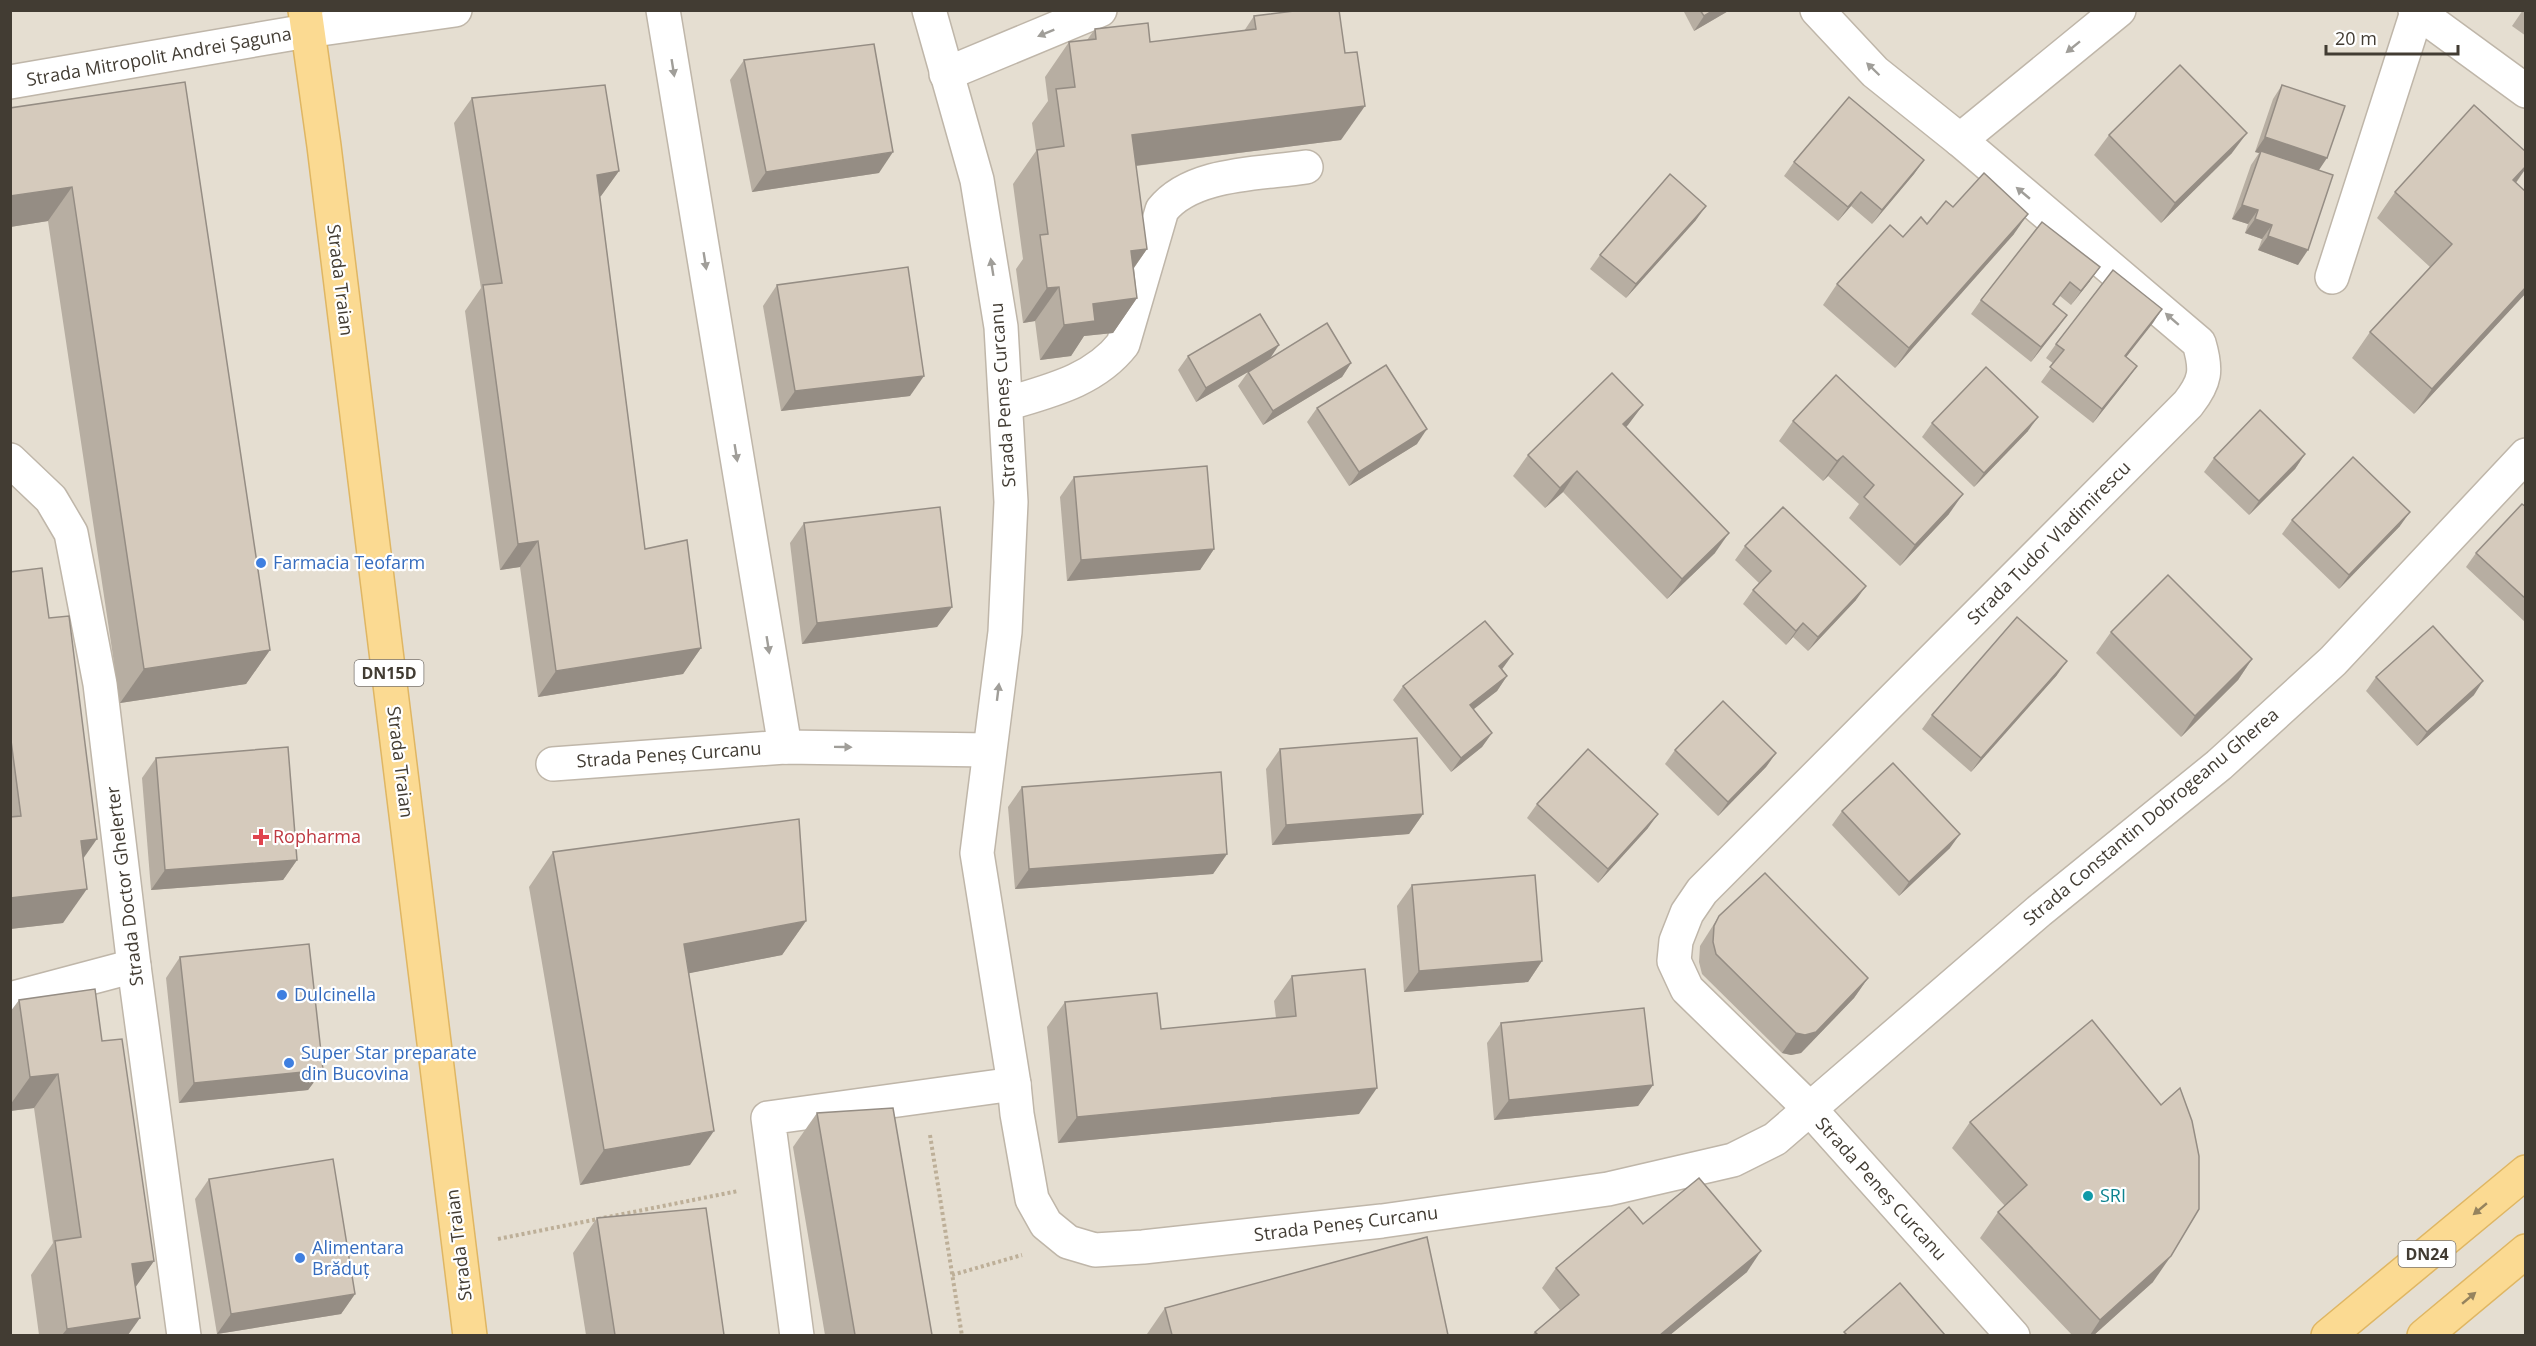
<svg xmlns="http://www.w3.org/2000/svg" width="2536" height="1346" viewBox="0 0 2536 1346" font-family="'Open Sans',sans-serif">
<rect width="100%" height="100%" fill="#f1ece3"/>
<!-- residential -->
<rect fill="#e5ded1" x="11" y="11" width="2514" height="1324"/>
<g fill="none" stroke-linecap="round" stroke-linejoin="round">
<defs>
<g id="minor">
<polyline points="663,10 785,747"/>
<polyline points="929,10 977,180 1001,327 1011,502 1005,632 977,853 1014,1084 1017,1114 1032,1199 1046,1224 1068,1242 1095,1250 1143,1247 1382,1221 1608,1189 1733,1160 1775,1139 2039,911 2219,765 2333,661 2526,455"/>
<path d="M1817 10 1875 72 1960 140 2199 343C2207 370 2206 381 2188 404L1702 891 1687 913 1676 941 1674 961 1687 989 1809 1108 2013 1336"/>
<polyline points="2415,10 2526,91"/>
<polyline points="946,74 1100,10"/>
<polyline points="10,82 307,31 455,10"/>
<polyline points="1960,140 2119,10"/>
<polyline points="2332,277 2417,12"/>
<path d="M1006 404C1049 391 1094 381 1123 344L1162 210C1192 172 1261 174 1306 167"/>
<polyline points="10,460 51,499 71,533 100,684 134,966 184,1336"/>
<polyline points="553,764 785,747 989,750"/>
<polyline points="10,999 134,966"/>
<polyline points="797,1336 768,1118 1014,1084"/>
</g>
<g id="major">
<polyline points="305,10 324,146 470,1336"/>
<polyline points="2328,1336 2526,1172"/>
<polyline points="2424,1336 2526,1251"/>
</g>
</defs>
<!-- minor casing -->
<use href="#minor" stroke="#bfb6a9" stroke-width="36"/>
<!-- major casing -->
<use href="#major" stroke="#dfb663" stroke-width="36"/>
<!-- path -->
<g stroke="#bdaf98" stroke-width="4" stroke-dasharray="3 3" stroke-linecap="butt">
<polyline points="930,1135 962,1336"/>
<polyline points="498,1239 738,1191"/>
<polyline points="952,1275 1022,1255"/>
</g>
<!-- minor -->
<use href="#minor" stroke="#fff" stroke-width="33"/>
<!-- major -->
<use href="#major" stroke="#fbda92" stroke-width="33"/>
</g>
<!-- wall -->
<g fill="#b7aea2">
<polygon points="1683,10 1730,10 1694,31"/>
<polygon points="2523,10 2526,10 2526,36 2512,26"/>
<polygon points="1254,16 1341,140 1136,166 1147,249 1134,268 1137,298 1113,333 1084,336 1071,356 1040,360 1035,321 1023,323 1016,269 1023,259 1013,184 1036,151 1032,123 1048,101 1045,77 1069,42 1087,40 1095,29 1150,42 1244,31"/>
<polygon points="744,60 879,173 752,192 730,80"/>
<polygon points="185,82 270,650 246,684 120,703 48,221 10,227 10,108"/>
<polygon points="2282,85 2318,170 2298,265 2258,250 2262,239 2245,233 2248,224 2232,219 2251,165 2259,153 2255,152 2273,99"/>
<polygon points="472,98 619,171 600,197 645,549 701,648 683,674 538,697 520,567 500,570 465,311 481,288 454,123"/>
<polygon points="2109,135 2232,153 2161,223 2094,155"/>
<polygon points="2526,152 2526,168 2516,183 2526,192 2526,293 2414,414 2352,358 2370,332 2430,267 2377,218 2395,192"/>
<polygon points="1924,160 1914,174 1872,224 1851,206 1838,221 1784,176 1794,162"/>
<polygon points="1953,207 2014,234 1895,368 1823,305 1837,284 1927,224"/>
<polygon points="1696,220 1626,298 1590,269 1600,255"/>
<polygon points="2042,222 2090,281 2071,305 2060,296 2054,305 2067,315 2031,362 1971,314 1981,300"/>
<polygon points="777,285 910,396 781,411 763,306"/>
<polygon points="2162,309 2126,357 2127,380 2093,423 2041,382 2054,364 2046,358 2056,344"/>
<polygon points="1188,356 1269,359 1351,363 1342,377 1263,425 1238,386 1248,372 1259,365 1196,402 1178,370"/>
<polygon points="1643,405 1626,427 1715,553 1667,599 1563,492 1545,508 1513,476 1528,455"/>
<polygon points="1317,408 1417,444 1349,486 1307,422"/>
<polygon points="1793,421 1949,514 1900,566 1849,518 1859,504 1828,476 1823,481 1779,441"/>
<polygon points="1932,423 2028,431 1974,487 1922,437"/>
<polygon points="2305,454 2295,469 2249,515 2204,472 2214,458"/>
<polygon points="1074,477 1214,549 1200,570 1067,581 1060,497"/>
<polygon points="2526,507 2526,623 2466,567 2476,553"/>
<polygon points="2292,520 2400,526 2339,589 2282,534"/>
<polygon points="804,523 952,607 937,627 802,644 790,543"/>
<polygon points="1745,546 1856,600 1808,651 1793,637 1786,645 1743,604 1753,590 1759,583 1735,560"/>
<polygon points="10,572 49,618 83,858 63,923 10,929"/>
<polygon points="2111,632 2252,659 2238,680 2181,737 2096,653"/>
<polygon points="1503,668 1502,669 1507,676 1497,691 1473,709 1492,733 1482,747 1451,772 1393,700 1403,686"/>
<polygon points="2057,675 1971,772 1922,729 1932,715"/>
<polygon points="2376,677 2474,695 2417,746 2366,691"/>
<polygon points="1280,749 1423,814 1409,834 1272,845 1266,769"/>
<polygon points="1675,750 1776,753 1766,767 1718,816 1665,764"/>
<polygon points="156,758 297,860 283,880 151,890 142,778"/>
<polygon points="1022,787 1227,854 1213,874 1015,889 1008,807"/>
<polygon points="1537,804 1648,828 1598,883 1527,818"/>
<polygon points="1842,811 1950,848 1899,896 1832,825"/>
<polygon points="553,852 806,921 782,955 689,973 690,1165 580,1185 529,887"/>
<polygon points="1412,885 1542,961 1528,982 1404,992 1397,906"/>
<polygon points="1719,916 1868,978 1854,998 1801,1053 1791,1055 1782,1053 1702,974 1699,962 1700,946"/>
<polygon points="180,957 323,1070 308,1090 179,1103 166,978"/>
<polygon points="1292,976 1359,1114 1058,1143 1047,1027 1065,1002 1161,1029 1276,1018 1274,1001"/>
<polygon points="19,1000 102,1041 154,1261 135,1287 128,1335 39,1335 31,1275 53,1243 34,1108 10,1111 10,1012"/>
<polygon points="1501,1023 1653,1085 1638,1106 1494,1120 1487,1043"/>
<polygon points="817,1113 932,1335 825,1335 793,1147"/>
<polygon points="1970,1122 2153,1282 2094,1335 2072,1335 1980,1238 1998,1212 2005,1206 1952,1148"/>
<polygon points="209,1179 355,1294 341,1314 217,1334 195,1199"/>
<polygon points="597,1218 724,1335 586,1335 573,1253"/>
<polygon points="1643,1224 1747,1272 1670,1335 1532,1335 1535,1332 1560,1310 1542,1288 1556,1268"/>
<polygon points="1165,1308 1448,1335 1147,1335 1147,1334"/>
</g>
<!-- shaded-wall -->
<g fill="#958d84">
<polygon points="1714,10 1730,10 1694,31 1704,16"/>
<polygon points="1365,106 1341,140 1109,169 1132,135"/>
<polygon points="2247,133 2232,153 2161,223 2175,203"/>
<polygon points="2265,137 2327,158 2317,173 2261,151 2259,153 2255,152"/>
<polygon points="893,152 879,173 752,192 766,172"/>
<polygon points="1924,160 1914,174 1872,224 1882,210"/>
<polygon points="2526,166 2526,168 2514,185 2513,180"/>
<polygon points="619,171 601,196 579,200 597,175"/>
<polygon points="72,187 48,221 10,227 10,196"/>
<polygon points="1861,192 1851,206 1838,221 1848,207"/>
<polygon points="2242,205 2258,210 2248,224 2232,219"/>
<polygon points="1706,206 1696,220 1626,298 1636,284"/>
<polygon points="2028,214 2014,234 1895,368 1909,348"/>
<polygon points="2255,219 2272,225 2262,239 2245,233"/>
<polygon points="2268,236 2308,250 2298,265 2258,250"/>
<polygon points="1147,249 1123,283 1131,251"/>
<polygon points="2100,267 2090,281 2071,305 2081,291"/>
<polygon points="1059,287 1035,321 1023,323 1047,288"/>
<polygon points="2526,287 2526,293 2414,414 2432,389"/>
<polygon points="1137,298 1113,333 1084,336 1071,356 1040,360 1064,325 1093,304"/>
<polygon points="2162,309 2153,323 2116,370 2125,356"/>
<polygon points="2067,315 2057,329 2031,362 2041,347"/>
<polygon points="1279,345 1269,360 1196,402 1206,388"/>
<polygon points="1351,363 1342,377 1263,425 1273,411"/>
<polygon points="2137,366 2127,380 2093,423 2102,409"/>
<polygon points="924,376 910,396 781,411 795,391"/>
<polygon points="1643,405 1628,425 1609,444 1623,424"/>
<polygon points="2038,417 2028,431 1974,487 1984,473"/>
<polygon points="1427,429 1417,444 1349,486 1359,472"/>
<polygon points="2305,454 2295,469 2249,515 2259,501"/>
<polygon points="1843,456 1828,476 1823,481 1837,461"/>
<polygon points="1577,471 1563,492 1545,508 1560,488"/>
<polygon points="1963,494 1949,514 1900,566 1915,545"/>
<polygon points="2410,512 2400,526 2339,589 2349,575"/>
<polygon points="1729,533 1715,553 1667,599 1682,579"/>
<polygon points="538,541 520,567 500,570 518,544"/>
<polygon points="1214,549 1200,570 1067,581 1081,560"/>
<polygon points="1866,586 1856,600 1808,651 1818,637"/>
<polygon points="952,607 937,627 802,644 817,623"/>
<polygon points="1803,623 1793,637 1786,645 1796,631"/>
<polygon points="701,648 683,674 538,697 556,671"/>
<polygon points="270,650 246,684 120,703 144,669"/>
<polygon points="1513,654 1503,668 1489,680 1499,666"/>
<polygon points="2252,659 2238,680 2181,737 2195,716"/>
<polygon points="2067,661 2057,675 1971,772 1981,758"/>
<polygon points="1507,676 1497,691 1460,720 1470,705"/>
<polygon points="2483,681 2474,695 2417,746 2427,732"/>
<polygon points="1492,733 1482,747 1451,772 1461,758"/>
<polygon points="1776,753 1766,767 1718,816 1728,802"/>
<polygon points="1423,814 1409,834 1272,845 1286,825"/>
<polygon points="1658,814 1648,828 1598,883 1608,869"/>
<polygon points="1960,834 1950,848 1899,896 1909,882"/>
<polygon points="97,839 73,873 81,841"/>
<polygon points="1227,854 1213,874 1015,889 1029,869"/>
<polygon points="297,860 283,880 151,890 165,870"/>
<polygon points="87,889 63,923 10,929 10,898"/>
<polygon points="806,921 782,955 660,979 684,944"/>
<polygon points="1542,961 1528,982 1404,992 1419,971"/>
<polygon points="1868,978 1854,998 1801,1053 1791,1055 1782,1053 1796,1033"/>
<polygon points="323,1070 308,1090 179,1103 194,1083"/>
<polygon points="58,1074 34,1108 10,1111 10,1105 30,1077"/>
<polygon points="1653,1085 1638,1106 1494,1120 1509,1100"/>
<polygon points="1377,1088 1359,1114 1058,1143 1077,1117"/>
<polygon points="714,1131 690,1165 580,1185 604,1150"/>
<polygon points="1761,1251 1747,1272 1670,1335 1660,1335"/>
<polygon points="2171,1256 2153,1282 2094,1335 2090,1335 2100,1320"/>
<polygon points="154,1261 130,1295 132,1264"/>
<polygon points="355,1294 341,1314 217,1334 231,1314"/>
<polygon points="140,1318 128,1335 62,1335 67,1329"/>
</g>
<!-- building -->
<g fill="#d5cabc" stroke="#958d84" stroke-width="1.5">
<polygon points="1302,10 1339,10 1345,53 1357,52 1365,106 1132,135 1147,249 1131,251 1137,298 1093,304 1095,321 1064,325 1059,287 1047,288 1040,235 1048,234 1037,150 1064,146 1056,89 1075,87 1069,42 1096,39 1095,29 1148,23 1150,42 1256,29 1254,16"/>
<polygon points="1700,10 1714,10 1704,16"/>
<polygon points="874,44 893,152 766,172 744,60"/>
<polygon points="2180,65 2247,133 2175,203 2109,135"/>
<polygon points="185,82 270,650 144,669 72,187 10,196 10,108"/>
<polygon points="605,85 619,171 597,175 645,549 687,540 701,648 556,671 538,541 518,544 483,285 502,283 472,98"/>
<polygon points="2282,85 2345,106 2327,158 2265,137"/>
<polygon points="1849,97 1924,160 1882,210 1861,192 1848,207 1794,162"/>
<polygon points="2474,105 2526,152 2526,166 2513,180 2526,192 2526,287 2432,389 2370,332 2452,244 2395,192"/>
<polygon points="2261,151 2333,175 2308,250 2268,236 2272,225 2255,219 2258,210 2242,205"/>
<polygon points="1984,173 2028,214 1909,348 1837,284 1890,225 1903,237 1921,217 1927,224 1946,201 1953,207"/>
<polygon points="1670,174 1706,206 1636,284 1600,255"/>
<polygon points="2042,222 2100,267 2081,291 2070,282 2053,304 2067,315 2041,347 1981,300"/>
<polygon points="908,267 924,376 795,391 777,285"/>
<polygon points="2113,270 2162,309 2125,356 2137,366 2102,409 2050,367 2064,350 2056,344"/>
<polygon points="1260,314 1279,345 1206,388 1188,356"/>
<polygon points="1327,323 1351,363 1273,411 1248,372"/>
<polygon points="1386,365 1427,429 1359,472 1317,408"/>
<polygon points="1986,367 2038,417 1984,473 1932,423"/>
<polygon points="1612,373 1643,405 1623,424 1729,533 1682,579 1577,471 1560,488 1528,455"/>
<polygon points="1836,375 1963,494 1915,545 1864,497 1874,485 1843,456 1837,461 1793,421"/>
<polygon points="2260,410 2305,454 2259,501 2214,458"/>
<polygon points="2353,457 2410,512 2349,575 2292,520"/>
<polygon points="1207,466 1214,549 1081,560 1074,477"/>
<polygon points="2522,504 2526,507 2526,599 2476,553"/>
<polygon points="940,507 952,607 817,623 804,523"/>
<polygon points="1783,507 1866,586 1818,637 1803,623 1796,631 1753,590 1771,571 1745,546"/>
<polygon points="42,568 49,618 69,616 97,839 81,841 87,889 10,898 10,817 21,816 10,733 10,572"/>
<polygon points="2168,575 2252,659 2195,716 2111,632"/>
<polygon points="2017,617 2067,661 1981,758 1932,715"/>
<polygon points="1485,621 1513,654 1499,666 1507,676 1470,705 1492,733 1461,758 1403,686"/>
<polygon points="2433,626 2483,681 2427,732 2376,677"/>
<polygon points="1723,701 1776,753 1728,802 1675,750"/>
<polygon points="1417,738 1423,814 1286,825 1280,749"/>
<polygon points="288,747 297,860 165,870 156,758"/>
<polygon points="1588,749 1658,814 1608,869 1537,804"/>
<polygon points="1893,763 1960,834 1909,882 1842,811"/>
<polygon points="1221,772 1227,854 1029,869 1022,787"/>
<polygon points="799,819 806,921 684,944 714,1131 604,1150 553,852"/>
<polygon points="1765,873 1868,978 1816,1032 1805,1035 1796,1033 1716,954 1713,942 1714,926 1719,916"/>
<polygon points="1535,875 1542,961 1419,971 1412,885"/>
<polygon points="309,944 323,1070 194,1083 180,957"/>
<polygon points="1365,969 1377,1088 1077,1117 1065,1002 1157,993 1161,1029 1296,1016 1292,976"/>
<polygon points="95,989 102,1041 122,1039 154,1261 132,1264 140,1318 67,1329 55,1241 81,1237 58,1074 30,1077 19,1000"/>
<polygon points="1644,1008 1653,1085 1509,1100 1501,1023"/>
<polygon points="2092,1020 2161,1105 2180,1088 2192,1121 2199,1156 2199,1209 2171,1256 2100,1320 1998,1212 2027,1185 1970,1122"/>
<polygon points="893,1108 932,1335 855,1335 817,1113"/>
<polygon points="333,1159 355,1294 231,1314 209,1179"/>
<polygon points="1699,1178 1761,1251 1660,1335 1538,1335 1535,1332 1579,1295 1556,1268 1629,1207 1643,1224"/>
<polygon points="706,1208 724,1335 615,1335 597,1218"/>
<polygon points="1427,1237 1448,1335 1172,1335 1165,1308"/>
<polygon points="1900,1283 1945,1335 1847,1335 1844,1332"/>
</g>
<!-- one-way arrows -->
<defs><path id="oneway-solid" d="M-6-.8H1V-3.2L6.5 0L1 3.2V.8H-6Z" transform="scale(1.5)"/></defs>
<g fill="#a09e99">
<use href="#oneway-solid" transform="translate(1046 33) rotate(158)"/>
<use href="#oneway-solid" transform="translate(2073 47) rotate(141)"/>
<use href="#oneway-solid" transform="translate(673 68) rotate(81)"/>
<use href="#oneway-solid" transform="translate(1873 69) rotate(-136)"/>
<use href="#oneway-solid" transform="translate(2023 193) rotate(-140)"/>
<use href="#oneway-solid" transform="translate(705 261) rotate(81)"/>
<use href="#oneway-solid" transform="translate(992 267) rotate(-99)"/>
<use href="#oneway-solid" transform="translate(2172 319) rotate(-139)"/>
<use href="#oneway-solid" transform="translate(736 453) rotate(81)"/>
<use href="#oneway-solid" transform="translate(768 645) rotate(81)"/>
<use href="#oneway-solid" transform="translate(998 692) rotate(-83)"/>
<use href="#oneway-solid" transform="translate(843 747) rotate(1)"/>
</g>
<g fill="#95835e">
<use href="#oneway-solid" transform="translate(2480 1209) rotate(140)"/>
<use href="#oneway-solid" transform="translate(2469 1298) rotate(-40)"/>
</g>
<!-- markers -->
<g fill="#3f7fe0" stroke="#fff" stroke-width="2">
<circle cx="261" cy="563" r="6"/>
<circle cx="282" cy="995" r="6"/>
<circle cx="289" cy="1063" r="6"/>
<circle cx="300" cy="1258" r="6"/>
</g>
<path fill="#e0444e" stroke="#fff" stroke-width="2" d="M258 828h6v6h6v6h-6v6h-6v-6h-6v-6h6z"/>
<circle fill="#0f9aa8" stroke="#fff" stroke-width="2" cx="2088" cy="1196" r="6"/>
<g text-anchor="middle" stroke-width="4.5" stroke-linejoin="round" paint-order="stroke">
<!-- shield labels -->
<g fill="#fff" stroke="#7b7670" stroke-width="1.5">
<rect x="354.5" y="660" width="69" height="26" rx="4.5"/>
<rect x="2398.5" y="1241" width="57" height="26" rx="4.5"/>
</g>
<g font-size="16" font-weight="bold" fill="#423c33">
<text x="389" y="679">DN15D</text>
<text x="2427" y="1260">DN24</text>
</g>
<!-- street labels -->
<g font-size="18" fill="#423c33" stroke="#fff">
<text transform="translate(159 57) rotate(-10)" y="6">Strada Mitropolit Andrei Șaguna</text>
<text transform="translate(340 280) rotate(83)" y="6">Strada Traian</text>
<text transform="translate(1003 395) rotate(-94)" y="6">Strada Peneș Curcanu</text>
<text transform="translate(2049 543) rotate(-45)" y="6">Strada Tudor Vladimirescu</text>
<text transform="translate(669 755) rotate(-4)" y="6">Strada Peneș Curcanu</text>
<text transform="translate(400 762) rotate(83)" y="6">Strada Traian</text>
<text transform="translate(2151 817) rotate(-40)" y="6">Strada Constantin Dobrogeanu Gherea</text>
<text transform="translate(125 886) rotate(-97)" y="6">Strada Doctor Ghelerter</text>
<text transform="translate(1881 1189) rotate(48)" y="6">Strada Peneș Curcanu</text>
<text transform="translate(1346 1224) rotate(-7)" y="6">Strada Peneș Curcanu</text>
<text transform="translate(459 1245) rotate(-97)" y="6">Strada Traian</text>
</g>
<!-- shop labels -->
<g font-size="18" fill="#366cbe" stroke="#fff" text-anchor="start">
<text x="273" y="569">Farmacia Teofarm</text>
<text x="294" y="1001">Dulcinella</text>
<text x="301" y="1059">Super Star preparate<tspan x="301" dy="21">din Bucovina</tspan></text>
<text x="312" y="1254">Alimentara<tspan x="312" dy="21">Brăduț</tspan></text>
</g>
<!-- health labels -->
<g font-size="18" fill="#be3a42" stroke="#fff" text-anchor="start">
<text x="273" y="843">Ropharma</text>
</g>
<!-- culture labels -->
<g font-size="18" fill="#0d838f" stroke="#fff" text-anchor="start">
<text x="2100" y="1202">SRI</text>
</g>
</g>
<!-- border -->
<rect width="2536" height="1346" fill="none" stroke="#423c33" stroke-width="24"/>
<!-- scale -->
<path d="M2326 45v9h132v-9" fill="none" stroke="#423c33" stroke-width="3"/>
<text x="2335" y="45" font-size="18" fill="#423c33" stroke="#ffffff" stroke-width="4.5" paint-order="stroke">20 m</text>
</svg>
